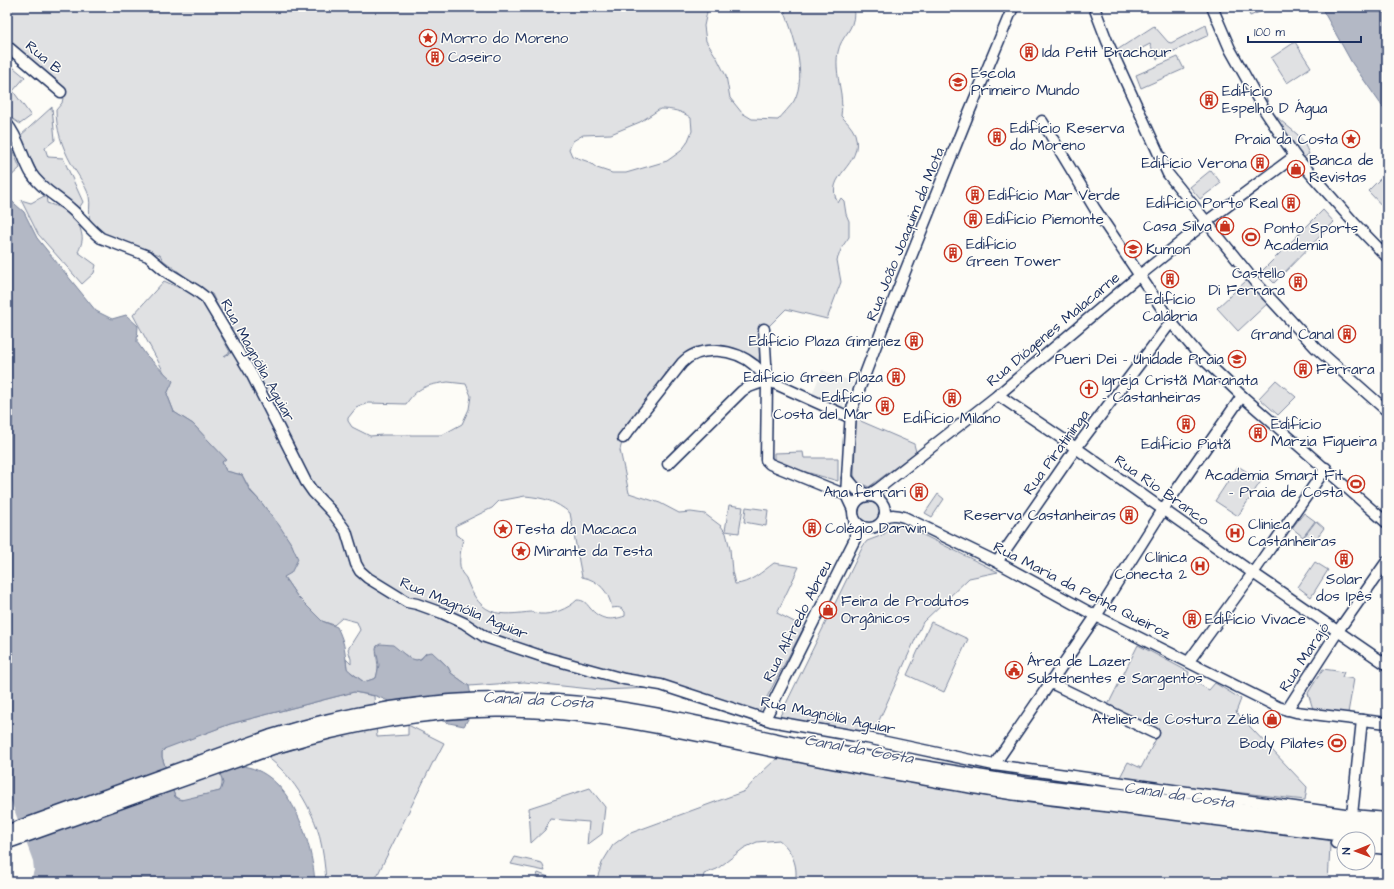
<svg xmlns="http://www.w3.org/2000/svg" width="1394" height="889" viewBox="0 0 1394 889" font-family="'Architects Daughter',sans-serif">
<rect width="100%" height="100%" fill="#fdfcf7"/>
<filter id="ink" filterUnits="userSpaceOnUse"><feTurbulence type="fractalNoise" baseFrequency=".025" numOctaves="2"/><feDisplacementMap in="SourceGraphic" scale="8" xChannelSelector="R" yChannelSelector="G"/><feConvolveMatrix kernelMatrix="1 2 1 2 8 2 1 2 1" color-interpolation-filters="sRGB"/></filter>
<g filter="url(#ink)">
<!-- built -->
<polygon fill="#edeeec" points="822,370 853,382 842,410 812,395"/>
<!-- green -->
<g fill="#e0e1e3" stroke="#7e88a0" fill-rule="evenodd">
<path d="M7 7H712L707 12 704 26 706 41 717 58 726 76 730 98 742 113 752 119 778 120C783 114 790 107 794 101 808 74 793 33 783 7H859L854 12C854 32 841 35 838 52 835 66 839 81 841 94 842 102 842 109 841 116 846 121 852 127 855 134 865 166 822 175 838 203L841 198 844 201 846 214 849 221V237L842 247 837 260 841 282 827 319 786 309 761 334 759 361 743 352H732L678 361 668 369 657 391 636 415 627 423 620 450 629 493 660 503 679 513 691 512 705 514 721 526 726 533 730 549 732 571 735 584C749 584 763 571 774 563L799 567 777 613 804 627 759 712 683 687 600 690 524 682 469 686 451 673 448 667 440 659 426 653C414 668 410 655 399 652 392 649 385 648 377 646 374 655 381 665 376 678L364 682 347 669 346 659 351 664V659L348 649 360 630 357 622 342 618 334 625 322 621 297 596 284 577 292 545 261 502 251 491 242 475 226 471 222 462 225 459 193 424 174 412 167 394 171 385 133 315 164 281 200 297 230 352 224 356 231 353 234 348 221 318V313L212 294 203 290 163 260 160 255 118 240 109 239 90 223C88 214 91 205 89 196 85 184 77 174 71 163 62 147 56 128 56 110L62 103 64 93 59 82 20 51 7 38ZM660 109C672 109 682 111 691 118L692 131 687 143 681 151 667 161 626 173H612L597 168 589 162 572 156 569 149 573 141 583 135 611 134 640 122ZM448 382 466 384 471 396 469 409 462 424 442 435H383L370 436 352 427 348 421V418L356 408 368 403 406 404C418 386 428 385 448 382ZM525 496C545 498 555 501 570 513L582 577C599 580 609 592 612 608 618 607 621 607 625 612V616C611 621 600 620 590 608 586 603 584 600 577 600 568 609 552 615 540 614 537 614 534 612 531 612 519 613 502 616 491 611 477 605 471 591 466 578 464 575 461 573 461 570 458 561 461 549 463 539L456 535 455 526 492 508 499 501Z"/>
<polygon points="1246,7 1268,7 1269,8 1250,16"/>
<polygon points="1206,25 1209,35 1157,59 1150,44 1121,59 1117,50 1154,26 1168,42 1171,43"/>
<polygon points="1295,42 1311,67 1287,83 1271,58"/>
<polygon points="1178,57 1184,69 1141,88 1136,75"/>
<polygon points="8,63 25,77 13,91 31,116 20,124 7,115 7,64"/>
<path d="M1266 96C1269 115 1285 123 1298 135 1303 140 1306 147 1309 154L1303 158 1268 109Z"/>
<polygon points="52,107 55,140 45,148 48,157 63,158 83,202 79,208 41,180 20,136"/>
<polygon points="12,149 20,168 7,180 7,151"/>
<polygon points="1211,170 1221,183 1200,199 1190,187"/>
<polygon points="1387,172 1387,211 1368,191"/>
<path d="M46 195 47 203C65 209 79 215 82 236 83 241 80 248 78 252L96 265 94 273 82 284 38 234 21 200 31 203Z"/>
<polygon points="1323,210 1334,222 1274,283 1262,271"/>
<polygon points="1247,280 1268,303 1238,331 1217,308"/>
<polygon points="1276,380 1296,397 1278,415 1259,398"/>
<polygon points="856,419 914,444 916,452 869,487 857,482 854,475"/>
<polygon points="803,452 804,458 838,458 838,481 774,463 774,453"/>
<polygon points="1238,466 1261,481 1238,516 1215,501"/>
<polygon points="938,494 944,499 932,517 925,513"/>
<circle cx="868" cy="512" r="12"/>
<polygon points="729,505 743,507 739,533 725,531"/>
<polygon points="746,507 768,510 766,526 744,522"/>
<polygon points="1304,513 1315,521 1303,537 1292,528"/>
<polygon points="1316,521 1324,528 1313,543 1304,537"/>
<polygon points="894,525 903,525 998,572 969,578 923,622 873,734 779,718 863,546 867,541 883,535"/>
<polygon points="1315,562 1328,570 1311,597 1298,587"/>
<polygon points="931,622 968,639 944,692 907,675"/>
<polygon points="1138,645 1189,672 1188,678 1209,690 1215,683 1241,699 1236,712 1307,787 1305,800 1119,779 1128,762 1141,768 1160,731 1108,705"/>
<polygon points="1323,669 1344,672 1342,677 1354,679 1348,713 1313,709 1308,693"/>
<path d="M354 692 374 696 377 737 408 735V725L444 743 434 762H433L374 882H326C325 866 323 850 319 834 309 801 286 766 256 750L222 779V788L220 791 185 800 178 799 175 797 162 757V752L167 747 230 724ZM295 722 303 747 284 752 277 727ZM198 754 207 778 192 784 183 760Z"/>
<path d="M800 753 1329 839 1330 846 1328 882H795C799 866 791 849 779 840L757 842 744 848 717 869 704 874 702 882H596L602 863 613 845 628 834 745 791 762 772 775 760Z"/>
<polygon points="590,788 605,807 602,834 587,845 589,822 550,819 545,830 531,843 529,808"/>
<polygon points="515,857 542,863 545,871 511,864"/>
<polygon points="538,873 562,882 535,882"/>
</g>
<!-- water -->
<g fill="#b3b8c5" stroke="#76819c">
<polygon points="1321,7 1387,7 1387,113 1352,63"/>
<path d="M7 197 24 212 37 238 96 311 112 319 126 315 138 326 137 342 146 355 173 381 167 394 174 412 193 424 226 459 222 462 226 471 242 475 250 491 261 502 279 525 292 545 298 559 291 573 284 577 297 596 322 621 337 627C341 635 344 643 345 652 346 657 346 663 347 668 348 671 361 680 364 682L376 678 379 665 376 649 377 646 380 644 393 645 409 658 416 660 421 659 426 653 432 652 448 667 451 673 469 686 474 709 464 726 449 723 416 712 376 696 354 692 230 724 164 749 162 752V757L175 797 181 800 220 791 223 783 218 767C225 767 233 765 240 766 290 769 312 842 315 882H7Z"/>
</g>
<!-- pier -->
<polygon fill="#fdfcf7" points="7,795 11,801 33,861 34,870 32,877 26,881 16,882 10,880 7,877"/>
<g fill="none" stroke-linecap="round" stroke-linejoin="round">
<defs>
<g id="minor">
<polyline points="1094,7 1107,41 1168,174 1255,282 1316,348 1387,411"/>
<polyline points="1212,7 1230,49 1263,108 1295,156 1355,224 1387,257"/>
<polyline points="7,46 61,92"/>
<polyline points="1042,121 1095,209 1171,322 1199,355 1242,396 1387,523"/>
<path d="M7 124C19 138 22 157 31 173 40 188 58 197 70 208 81 217 89 229 101 238L148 256 168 273 197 291 206 298 252 375 306 482 313 492 332 512 346 531 356 564 360 571 368 578 407 602 417 604 442 613 464 623 485 637 544 657 624 679 661 685 771 721 867 738 994 765 1352 815 1387 818"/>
<polyline points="764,329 767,380 766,460 770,464 846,495"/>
<polyline points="767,380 849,417"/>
<polyline points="998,395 1076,448 1253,573 1387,665"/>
<path d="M623 438 682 363C700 344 735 349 754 365 759 369 763 375 767 380"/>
<path d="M668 464 742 391C750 385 758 385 767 380"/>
<polyline points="847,478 857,490 869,495 878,489 998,395 1140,275 1206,222 1295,156"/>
<circle cx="869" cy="512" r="16"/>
<polyline points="853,510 846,495 851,411 886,319 968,115 1013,7"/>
<path d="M884 517C892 514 897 515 904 517L997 562 1096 616 1278 707 1296 712 1387 723"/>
<polyline points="997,562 1076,448 1171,322"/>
<polyline points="1189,661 1253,573 1326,468"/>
<polyline points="1051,683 1154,733"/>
<polyline points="1287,710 1338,631 1387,561"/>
<polyline points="765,719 855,539 855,527 854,518"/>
<polyline points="994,765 1096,616 1164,508 1242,396"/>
<polyline points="1352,815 1362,720"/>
<polyline points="1336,843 1344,844"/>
<polyline points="1368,847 1387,849"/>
</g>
<g id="major">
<path d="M7 832 270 737C378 703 490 691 601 706 669 715 735 732 802 746 865 758 929 768 992 779 1039 787 1086 791 1133 797 1218 808 1302 818 1387 829"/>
<path d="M7 842 274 747C346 725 420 711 496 710 599 709 698 735 798 755 861 768 925 778 988 789 1036 797 1085 802 1134 808 1218 819 1303 829 1387 840"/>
</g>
</defs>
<!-- minor casing -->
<use href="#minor" stroke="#1b2f5e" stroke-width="13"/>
<!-- major casing -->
<use href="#major" stroke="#1b2f5e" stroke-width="16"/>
<!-- minor -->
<use href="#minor" stroke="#fdfcf7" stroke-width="10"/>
<!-- major -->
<use href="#major" stroke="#fdfcf7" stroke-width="13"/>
</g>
</g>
<!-- icons -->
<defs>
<symbol id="sight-ring" viewBox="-11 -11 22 22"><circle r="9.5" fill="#fdfcf7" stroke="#c8321e" stroke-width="1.5"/><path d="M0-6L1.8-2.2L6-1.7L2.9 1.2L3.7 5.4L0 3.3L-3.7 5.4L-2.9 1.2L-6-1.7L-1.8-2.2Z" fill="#c8321e"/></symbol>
<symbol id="building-ring" viewBox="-11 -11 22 22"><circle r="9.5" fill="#fdfcf7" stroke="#c8321e" stroke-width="1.5"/><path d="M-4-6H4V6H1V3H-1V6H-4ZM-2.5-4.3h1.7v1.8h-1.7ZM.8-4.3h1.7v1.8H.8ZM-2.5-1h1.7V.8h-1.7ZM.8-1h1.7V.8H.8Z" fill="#c8321e"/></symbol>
<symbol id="school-ring" viewBox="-11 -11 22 22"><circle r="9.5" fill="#fdfcf7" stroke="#c8321e" stroke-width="1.5"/><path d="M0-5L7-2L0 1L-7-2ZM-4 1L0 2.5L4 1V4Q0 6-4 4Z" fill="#c8321e"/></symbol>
<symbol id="shop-ring" viewBox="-11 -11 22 22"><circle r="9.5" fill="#fdfcf7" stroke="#c8321e" stroke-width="1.5"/><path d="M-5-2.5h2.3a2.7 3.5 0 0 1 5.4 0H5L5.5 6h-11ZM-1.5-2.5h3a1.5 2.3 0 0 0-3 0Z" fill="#c8321e"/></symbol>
<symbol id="stadium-ring" viewBox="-11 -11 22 22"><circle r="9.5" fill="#fdfcf7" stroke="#c8321e" stroke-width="1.5"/><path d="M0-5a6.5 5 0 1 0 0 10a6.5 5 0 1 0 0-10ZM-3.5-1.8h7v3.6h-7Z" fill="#c8321e"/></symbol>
<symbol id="church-ring" viewBox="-11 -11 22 22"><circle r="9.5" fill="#fdfcf7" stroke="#c8321e" stroke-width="1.5"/><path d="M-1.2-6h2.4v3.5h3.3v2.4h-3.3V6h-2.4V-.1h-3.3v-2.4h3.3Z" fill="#c8321e"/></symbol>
<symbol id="hospital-ring" viewBox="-11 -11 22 22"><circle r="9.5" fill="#fdfcf7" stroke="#c8321e" stroke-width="1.5"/><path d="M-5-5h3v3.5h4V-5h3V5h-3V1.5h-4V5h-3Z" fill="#c8321e"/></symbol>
<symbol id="civic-ring" viewBox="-11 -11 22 22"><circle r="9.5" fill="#fdfcf7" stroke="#c8321e" stroke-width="1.5"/><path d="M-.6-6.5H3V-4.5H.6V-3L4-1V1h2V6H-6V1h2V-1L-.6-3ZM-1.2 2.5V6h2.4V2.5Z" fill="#c8321e"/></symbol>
</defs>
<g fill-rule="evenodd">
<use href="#sight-ring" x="418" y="28" width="20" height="20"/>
<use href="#building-ring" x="1019" y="42" width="20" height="20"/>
<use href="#building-ring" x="425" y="47" width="20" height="20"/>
<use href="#school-ring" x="948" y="72" width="20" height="20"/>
<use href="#building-ring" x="1199" y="90" width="20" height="20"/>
<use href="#building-ring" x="987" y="127" width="20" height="20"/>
<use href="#sight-ring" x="1341" y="129" width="20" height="20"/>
<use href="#building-ring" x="1250" y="153" width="20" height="20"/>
<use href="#shop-ring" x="1286" y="159" width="20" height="20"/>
<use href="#building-ring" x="965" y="185" width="20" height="20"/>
<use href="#building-ring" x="1281" y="193" width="20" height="20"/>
<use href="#building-ring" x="963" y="209" width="20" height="20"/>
<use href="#shop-ring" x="1215" y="216" width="20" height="20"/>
<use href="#stadium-ring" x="1241" y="227" width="20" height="20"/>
<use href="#school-ring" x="1123" y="239" width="20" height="20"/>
<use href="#building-ring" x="943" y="243" width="20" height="20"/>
<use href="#building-ring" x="1160" y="269" width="20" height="20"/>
<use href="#building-ring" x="1288" y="272" width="20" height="20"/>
<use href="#building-ring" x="1337" y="324" width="20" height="20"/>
<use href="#building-ring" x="904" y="331" width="20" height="20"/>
<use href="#school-ring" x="1227" y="349" width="20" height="20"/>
<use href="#building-ring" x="1293" y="359" width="20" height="20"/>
<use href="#building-ring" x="886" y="367" width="20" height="20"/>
<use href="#church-ring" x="1079" y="379" width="20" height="20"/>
<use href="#building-ring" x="942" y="388" width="20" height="20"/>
<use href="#building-ring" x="875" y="396" width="20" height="20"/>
<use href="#building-ring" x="1176" y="414" width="20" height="20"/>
<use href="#building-ring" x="1248" y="423" width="20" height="20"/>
<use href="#stadium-ring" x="1346" y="474" width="20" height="20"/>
<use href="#building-ring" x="909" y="482" width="20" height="20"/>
<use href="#building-ring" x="1119" y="505" width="20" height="20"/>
<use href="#building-ring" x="802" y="518" width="20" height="20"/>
<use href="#sight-ring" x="493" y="519" width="20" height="20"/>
<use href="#hospital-ring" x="1225" y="523" width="20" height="20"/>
<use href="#sight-ring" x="511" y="541" width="20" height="20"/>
<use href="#building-ring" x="1334" y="549" width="20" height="20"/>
<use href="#hospital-ring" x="1190" y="556" width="20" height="20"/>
<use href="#shop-ring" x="818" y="600" width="20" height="20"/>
<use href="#building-ring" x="1182" y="609" width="20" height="20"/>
<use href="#civic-ring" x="1004" y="660" width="20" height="20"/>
<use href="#shop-ring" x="1262" y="709" width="20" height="20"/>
<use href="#stadium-ring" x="1327" y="733" width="20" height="20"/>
</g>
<g text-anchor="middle" stroke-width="3" stroke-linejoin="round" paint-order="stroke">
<!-- poi labels -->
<g font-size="15" fill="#1b2f5e" stroke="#fdfcf7" text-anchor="start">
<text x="441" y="43">Morro do Moreno</text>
<text x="1042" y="57">Ida Petit Brachour</text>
<text x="448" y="62">Caseiro</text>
<text x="971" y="78">Escola<tspan x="971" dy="17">Primeiro Mundo</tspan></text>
<text x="1222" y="96">Edifício<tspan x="1222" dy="17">Espelho D Água</tspan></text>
<text x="1010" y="133">Edifício Reserva<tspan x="1010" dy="17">do Moreno</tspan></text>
<text x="1338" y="144" text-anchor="end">Praia da Costa</text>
<text x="1309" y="165">Banca de<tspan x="1309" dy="17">Revistas</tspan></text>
<text x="1247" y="168" text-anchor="end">Edifício Verona</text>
<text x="988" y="200">Edifício Mar Verde</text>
<text x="1278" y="208" text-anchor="end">Edifício Porto Real</text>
<text x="986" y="224">Edifício Piemonte</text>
<text x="1212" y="231" text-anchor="end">Casa Silva</text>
<text x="1264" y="233">Ponto Sports<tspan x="1264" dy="17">Academia</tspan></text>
<text x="966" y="249">Edifício<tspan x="966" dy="17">Green Tower</tspan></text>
<text x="1146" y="254">Kumon</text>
<text x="1285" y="278" text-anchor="end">Castello<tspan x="1285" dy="17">Di Ferrara</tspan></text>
<text x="1170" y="304" text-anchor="middle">Edifício<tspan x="1170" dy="17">Calábria</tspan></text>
<text x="1334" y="339" text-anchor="end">Grand Canal</text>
<text x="901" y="346" text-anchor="end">Edifício Plaza Gimenez</text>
<text x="1224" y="364" text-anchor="end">Pueri Dei - Unidade Praia</text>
<text x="1316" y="374">Ferrara</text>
<text x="883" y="382" text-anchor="end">Edifício Green Plaza</text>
<text x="1102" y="385">Igreja Cristã Maranata<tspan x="1102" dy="17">- Castanheiras</tspan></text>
<text x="872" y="402" text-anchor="end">Edifício<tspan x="872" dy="17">Costa del Mar</tspan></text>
<text x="952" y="423" text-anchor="middle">Edifício Milano</text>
<text x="1271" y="429">Edifício<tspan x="1271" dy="17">Marzia Figueira</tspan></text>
<text x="1186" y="449" text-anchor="middle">Edifício Piatã</text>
<text x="1343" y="480" text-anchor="end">Academia Smart Fit<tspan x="1343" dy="17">- Praia de Costa</tspan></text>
<text x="906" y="497" text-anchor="end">Ana ferrari</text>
<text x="1116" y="520" text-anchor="end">Reserva Castanheiras</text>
<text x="1248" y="529">Clinica<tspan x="1248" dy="17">Castanheiras</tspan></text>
<text x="825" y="533">Colégio Darwin</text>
<text x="516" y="534">Testa da Macaca</text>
<text x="534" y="556">Mirante da Testa</text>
<text x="1187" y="562" text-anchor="end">Clínica<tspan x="1187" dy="17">Conecta 2</tspan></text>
<text x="1344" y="584" text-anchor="middle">Solar<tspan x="1344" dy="17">dos Ipês</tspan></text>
<text x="841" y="606">Feira de Produtos<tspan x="841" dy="17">Orgânicos</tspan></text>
<text x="1205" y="624">Edifício Vivace</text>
<text x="1027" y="666">Área de Lazer<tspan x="1027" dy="17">Subtenentes e Sargentos</tspan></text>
<text x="1259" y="724" text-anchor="end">Atelier de Costura Zélia</text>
<text x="1324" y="748" text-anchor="end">Body Pilates</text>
</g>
<!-- street labels -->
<g font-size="15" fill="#1b2f5e" stroke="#fdfcf7">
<text transform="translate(44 57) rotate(40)" y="5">Rua B</text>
<text transform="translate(905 234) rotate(-68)" y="5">Rua João Joaquim da Mota</text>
<text transform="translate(1053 329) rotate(-40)" y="5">Rua Diógenes Malacarne</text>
<text transform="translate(258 360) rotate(61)" y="5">Rua Magnólia Aguiar</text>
<text transform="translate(1056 452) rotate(-54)" y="5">Rua Piratininga</text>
<text transform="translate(1162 490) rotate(35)" y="5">Rua Rio Branco</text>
<text transform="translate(1082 590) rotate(27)" y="5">Rua Maria da Penha Queiroz</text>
<text transform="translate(464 608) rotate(23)" y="5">Rua Magnólia Aguiar</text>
<text transform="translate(797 621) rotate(-63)" y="5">Rua Alfredo Abreu</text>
<text transform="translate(1304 657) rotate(-57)" y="5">Rua Marajó</text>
<text transform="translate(828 715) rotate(12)" y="5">Rua Magnólia Aguiar</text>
</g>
<!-- water labels -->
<g font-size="16" font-style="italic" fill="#49587d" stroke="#fdfcf7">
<text transform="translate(538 699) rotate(3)" y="6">Canal da Costa</text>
<text transform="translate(859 748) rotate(10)" y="6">Canal da Costa</text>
<text transform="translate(1179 794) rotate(8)" y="6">Canal da Costa</text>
</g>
</g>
<!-- margin -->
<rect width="1394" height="889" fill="none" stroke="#fdfcf7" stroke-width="24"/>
<rect x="12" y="12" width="1370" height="865" fill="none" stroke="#1b2f5e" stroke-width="1.5" filter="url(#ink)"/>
<!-- north arrow -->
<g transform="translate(1356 851) rotate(269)"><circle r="19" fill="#fdfcf7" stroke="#a3aaba"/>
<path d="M0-3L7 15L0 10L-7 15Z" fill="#c8321e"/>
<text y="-6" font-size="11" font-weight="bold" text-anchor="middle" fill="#1b2f5e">N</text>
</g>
<!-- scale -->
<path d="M1248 36v6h113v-6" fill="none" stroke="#1b2f5e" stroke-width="2"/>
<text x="1254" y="36" font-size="12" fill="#1b2f5e" stroke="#fdfcf7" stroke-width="3" paint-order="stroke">100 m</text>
</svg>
